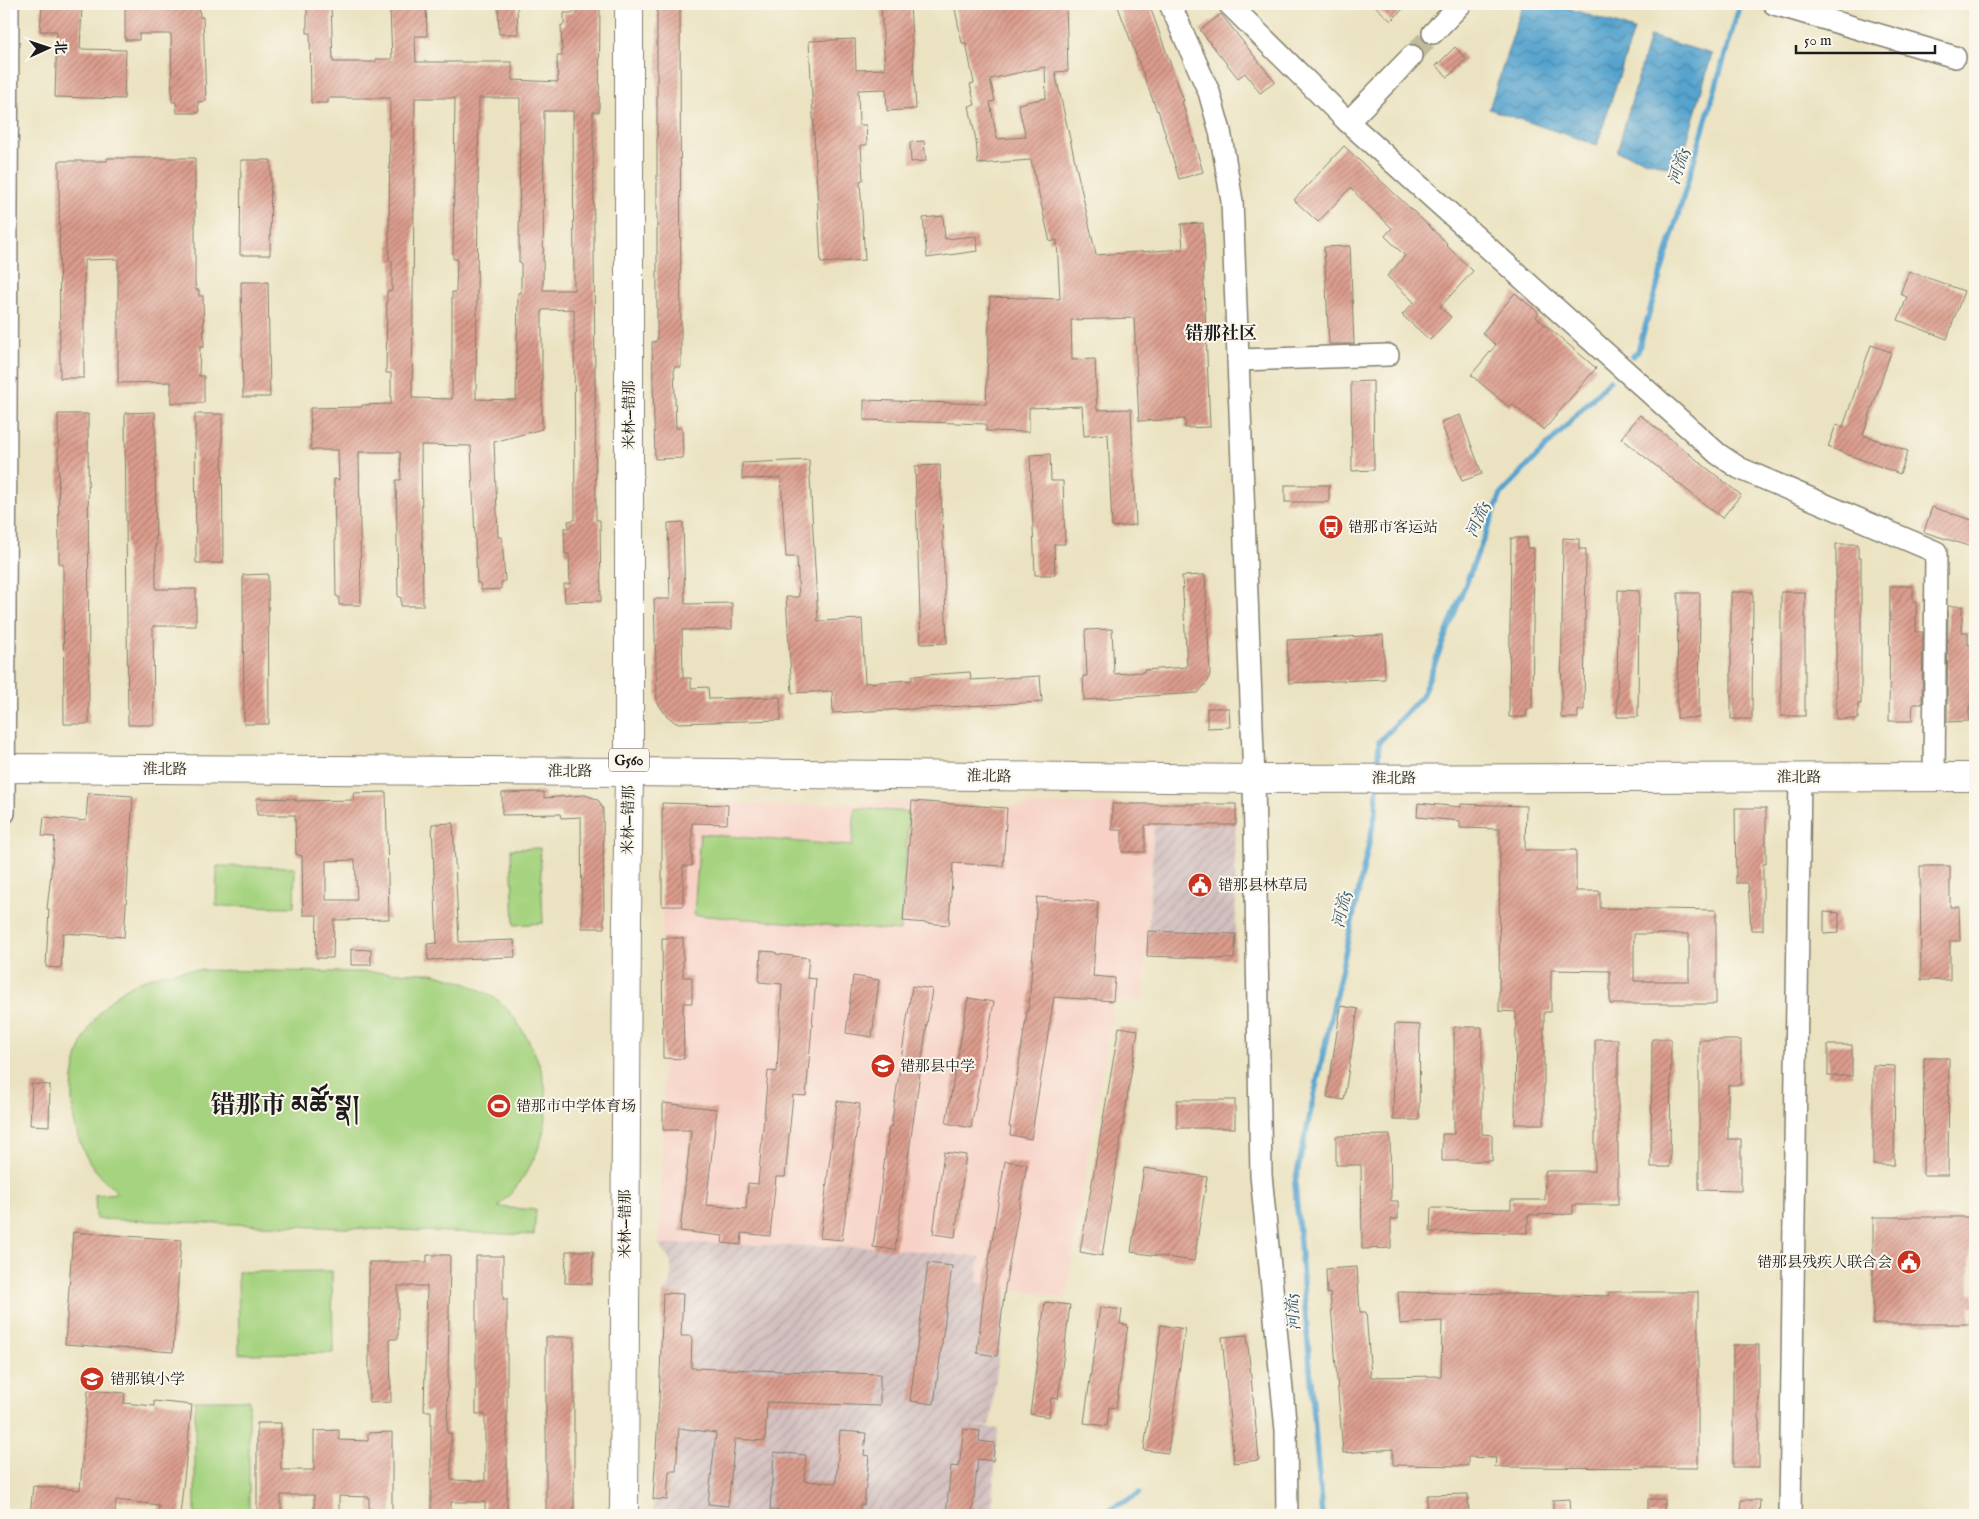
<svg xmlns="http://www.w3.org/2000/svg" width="1979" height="1519" viewBox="0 0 1979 1519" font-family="'IM FELL English','Noto Serif SC','Noto Serif Tibetan',serif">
<defs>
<pattern id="industrial-furrows" width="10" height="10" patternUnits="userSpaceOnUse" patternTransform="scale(1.25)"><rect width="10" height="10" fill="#d2bfbf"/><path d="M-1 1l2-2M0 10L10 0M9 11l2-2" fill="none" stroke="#b4a4a4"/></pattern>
<pattern id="water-waves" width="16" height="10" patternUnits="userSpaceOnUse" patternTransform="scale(1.25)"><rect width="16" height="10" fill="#54a3ce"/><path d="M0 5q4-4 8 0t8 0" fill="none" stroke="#4584a6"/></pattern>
<pattern id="building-hatch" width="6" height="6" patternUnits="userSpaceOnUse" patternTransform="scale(1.25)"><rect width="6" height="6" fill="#db9c8c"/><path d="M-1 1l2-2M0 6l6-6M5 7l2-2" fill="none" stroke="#b17e72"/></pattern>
</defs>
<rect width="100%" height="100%" fill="#fbf7ec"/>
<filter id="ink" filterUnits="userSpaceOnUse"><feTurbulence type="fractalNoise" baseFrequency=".02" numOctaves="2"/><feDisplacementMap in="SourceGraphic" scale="10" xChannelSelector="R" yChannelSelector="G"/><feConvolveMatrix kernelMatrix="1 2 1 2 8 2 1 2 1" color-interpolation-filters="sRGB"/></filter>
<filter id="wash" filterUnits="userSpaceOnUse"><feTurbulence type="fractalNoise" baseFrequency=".0096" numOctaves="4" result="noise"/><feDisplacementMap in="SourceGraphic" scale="20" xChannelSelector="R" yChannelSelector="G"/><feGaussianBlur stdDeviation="1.12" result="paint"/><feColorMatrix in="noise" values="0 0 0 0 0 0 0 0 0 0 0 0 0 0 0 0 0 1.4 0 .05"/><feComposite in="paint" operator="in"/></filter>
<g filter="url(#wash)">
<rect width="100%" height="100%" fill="#eae2c0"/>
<!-- built -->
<polygon fill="#f7d1c6" points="912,801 1007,808 1012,806 1155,803 1143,1000 1113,1001 1066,1298 977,1283 979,1257 873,1247 741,1245 722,1243 659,1244 663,1130 662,803 810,805"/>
<!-- industrial -->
<g fill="url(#industrial-furrows)">
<polygon points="1155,803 1236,804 1235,868 1236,934 1234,959 1147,956"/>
<polygon points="722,1243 741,1245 873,1247 980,1257 977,1283 1007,1287 990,1426 965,1424 998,1429 991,1515 653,1515 663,1293 671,1281 671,1262 659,1244"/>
</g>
<!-- garden -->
<g fill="#a6d37f" stroke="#61784e">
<polygon points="855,808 909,812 900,931 694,915 700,834 852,846"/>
<polygon points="540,848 543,923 514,925 511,849"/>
<polygon points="217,866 295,867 294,907 216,906"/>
<path d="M188 970 432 973C455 979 476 986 496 999 510 1009 518 1023 527 1038 563 1100 547 1159 498 1207L536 1210 534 1235 96 1219 95 1195 118 1193C107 1182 93 1170 86 1156 61 1108 70 1042 108 1003 129 981 158 973 188 970Z"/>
<polygon points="332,1271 333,1353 239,1354 238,1272"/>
<rect x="195" y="1400" width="54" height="115"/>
</g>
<!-- water -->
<g fill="url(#water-waves)" stroke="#386075">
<polygon points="1523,4 1556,4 1634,30 1597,145 1489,109"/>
<polygon points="1650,36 1712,54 1679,170 1617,152"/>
</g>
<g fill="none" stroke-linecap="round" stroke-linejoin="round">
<!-- stream -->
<g stroke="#54a3ce" stroke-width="5.5">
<polyline points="1633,356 1638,351 1738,11"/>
<polyline points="1377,772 1379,742 1422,696 1501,494 1610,380"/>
<path d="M1105 1515C1111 1504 1130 1501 1139 1493"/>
<polyline points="1322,1515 1295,1183 1376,811 1377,786"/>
</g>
</g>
<g id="blocks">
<!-- building -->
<g fill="url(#building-hatch)" fill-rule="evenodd">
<polygon points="42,4 74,4 74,6 82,6 80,49 126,50 124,99 55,97 57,31 40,31"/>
<polygon points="125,4 199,4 200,17 203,17 206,101 198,102 199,113 177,113 176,102 172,102 171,34 139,34 139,40 125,40"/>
<path d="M307 4H331L333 62H376V59H392L390 10H397V4H426L427 36H415L416 62H512V80L558 82 557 56H562L561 25H564V13H573V4H600L599 112H593L596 520H600L601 601 565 602 564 584H570L569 554H565L564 528H569L568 521 575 520 574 309 542 310V429L494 442 498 537H502L505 581 501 582V589L481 590 480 583H477L471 446 421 445 423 606H401V597H398L396 480H401L400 452H359L361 605H339V597L336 596 334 479 339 480 338 450H311L310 408 362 407V405L391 404V373H386L387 291H392V261H389L390 98H328V103H311L310 33H307ZM415 98H455L453 259H457L456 292H452V399L412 398ZM479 98H520L519 262H521V293H518L516 400 476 399ZM544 111H573L574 290H543Z"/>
<polygon points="498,4 517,4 518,34 499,34"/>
<polygon points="657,4 680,4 681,367 674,367 676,428 682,428 683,458 655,459 652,342 657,341"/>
<polygon points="881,4 910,4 916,109 887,111 886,89 858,90 859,125 866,125 867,145 861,145 863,180 860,181 865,260 821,263 809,41 855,39 856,70 885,69"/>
<path d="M954 4H1066L1068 71 1055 72 1096 255 1183 249 1181 224 1203 223 1205 263H1203L1210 427 1185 428V419L1139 421 1134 318 1071 320 1072 360 1095 359 1097 410 1131 409 1136 525 1112 527 1108 434 1084 436 1082 406 1029 408V432L986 431V424L864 420V400L986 404 990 297 1060 299 1057 240 1050 242 1031 160 978 164 976 140 969 106 975 105 970 84 974 83 966 43H962ZM1045 67 1046 98 1018 104 1026 137 997 139 990 102 995 101 990 79Z"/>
<polygon points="1117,4 1149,4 1184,101 1182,101 1203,172 1179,179 1158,110 1157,111"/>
<polygon points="1373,4 1408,4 1391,21"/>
<polygon points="1221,14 1275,82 1260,93 1245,73 1238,78 1200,30"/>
<polygon points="1455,47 1466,59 1448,77 1436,66"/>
<polygon points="924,141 926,161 911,162 910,142"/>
<polygon points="1344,146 1447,243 1446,245 1473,271 1440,307 1451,317 1430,340 1402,315 1414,302 1387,276 1405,256 1385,236 1392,228 1350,188 1318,222 1294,200"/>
<polygon points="107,158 195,158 195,283 196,290 199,290 199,296 203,296 204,347 200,347 199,376 204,376 204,403 171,403 171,382 118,383 118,259 84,260 84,378 60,378 59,161 107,161"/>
<polygon points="241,160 271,160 270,255 240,255"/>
<polygon points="943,216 945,239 976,236 978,251 927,258 923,218"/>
<polygon points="1350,246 1354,344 1329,344 1324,247"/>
<polygon points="1909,271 1964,291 1947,339 1898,320 1907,297 1900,294"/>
<polygon points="241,282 268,282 270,397 243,397"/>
<polygon points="1515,293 1539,313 1536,317 1596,368 1544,430 1512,404 1509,407 1471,375 1496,345 1482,333"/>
<polygon points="1871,345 1891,352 1863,435 1908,451 1900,474 1828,447 1836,425 1843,427"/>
<polygon points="1373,381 1374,470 1352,471 1351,382"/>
<polygon points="155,412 156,589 196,589 196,626 153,626 154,725 128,725 125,413"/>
<polygon points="58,414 88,414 89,724 64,724 63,564 59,564"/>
<polygon points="195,414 222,414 223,563 196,563"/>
<polygon points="1460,415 1482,474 1462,481 1441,422"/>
<polygon points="1640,415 1741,495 1722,518 1621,438"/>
<polygon points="1050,454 1051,481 1063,481 1065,544 1054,544 1055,575 1035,575 1030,455"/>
<polygon points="809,460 818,621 862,619 865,683 912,680 912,676 970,672 971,680 1040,676 1042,702 833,713 832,691 792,693 786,597 799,597 797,557 786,557 781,478 742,479 742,463"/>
<polygon points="940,465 947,643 921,644 915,466"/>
<rect x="1285" y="485" width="44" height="17"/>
<polygon points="1932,507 1975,521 1975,548 1924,532"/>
<polygon points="683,522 685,604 732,603 732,629 682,630 683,678 691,678 691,688 708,687 709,699 780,697 781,720 676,723 666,715 657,702 654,599 670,599 668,523"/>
<polygon points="1511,538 1527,538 1527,548 1534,548 1532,709 1527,709 1526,717 1509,717"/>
<polygon points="1563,538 1579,539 1579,549 1586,549 1584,710 1578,710 1578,718 1561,718"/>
<polygon points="1836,544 1858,544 1858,558 1861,558 1861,704 1858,704 1858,719 1836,719"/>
<polygon points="268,574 269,724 244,724 243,575"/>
<polygon points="1205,575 1210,674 1208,681 1198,693 1084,700 1083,676 1087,676 1085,630 1112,629 1114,674 1144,672 1144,670 1187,667 1182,576"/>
<polygon points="1890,586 1913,586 1913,602 1916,602 1916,632 1923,632 1922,704 1913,704 1912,721 1889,721"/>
<polygon points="1618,590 1639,591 1638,717 1617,717"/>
<polygon points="1731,592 1753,592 1752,719 1731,719"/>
<rect x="1781" y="592" width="24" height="124"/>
<polygon points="1678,593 1700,593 1699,718 1677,718"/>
<polygon points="1948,606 1962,606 1962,632 1968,632 1968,645 1972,645 1971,706 1969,706 1969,721 1947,722"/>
<polygon points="1383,635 1385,679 1289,683 1287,640"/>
<polygon points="1207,708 1229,708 1230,727 1207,728"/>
<path d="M386 792 389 919 334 920 333 958H316L317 915H303L302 856 296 854 295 815H257V798L295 799V801L354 800 353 793ZM355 860 357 900H326V861Z"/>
<polygon points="544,792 544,798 585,795 594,798 599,801 603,809 604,928 582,928 581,817 561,818 560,814 502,815 502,793"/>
<polygon points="88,793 133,796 124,937 63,933 61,968 46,967 49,909 47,909 55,837 42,836 44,817 86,821"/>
<polygon points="912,801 1007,808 1003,866 953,863 949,925 903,921"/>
<polygon points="662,803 728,805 727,824 692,823 692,866 683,866 683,906 662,906"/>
<path d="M1418 803 1461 807V804L1526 806 1525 850H1576V891H1600V908L1716 910V1004H1610V971L1551 970V1012H1544V1124H1515L1516 1012 1499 1011 1500 829 1460 828V821L1417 817ZM1634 934H1689V981H1634Z"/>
<polygon points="1112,804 1236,804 1236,825 1145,825 1145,852 1122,852 1122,830 1112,830"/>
<polygon points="1735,808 1766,808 1766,864 1763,864 1763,930 1751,930 1748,883 1736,883"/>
<polygon points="453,823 459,942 514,940 515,957 428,960 427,944 437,943 432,824"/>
<polygon points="1920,866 1950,866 1950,907 1959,907 1960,941 1950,941 1950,980 1921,980"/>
<polygon points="1037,897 1098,902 1093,976 1115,978 1113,1001 1054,997 1031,1139 1010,1135 1011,1127 1009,1127 1028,1006 1029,1006"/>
<polygon points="1824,912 1839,913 1839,933 1824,934"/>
<polygon points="1148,931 1236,934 1234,959 1147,956"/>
<polygon points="662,938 683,938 683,977 692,977 692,1003 683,1003 684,1059 663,1058"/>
<polygon points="351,949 371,950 371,965 351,965"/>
<polygon points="761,951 776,952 776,954 809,958 807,978 816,979 806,1096 793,1095 785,1177 776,1177 770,1236 742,1233 741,1245 722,1243 723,1236 680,1231 691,1130 663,1130 663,1103 717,1109 706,1205 746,1209 748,1183 758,1184 768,1071 777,1072 782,984 759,982"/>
<polygon points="853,976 879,980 872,1037 846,1033"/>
<polygon points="912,986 932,989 895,1250 873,1247 889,1127 891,1127"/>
<polygon points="968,998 994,1002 971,1128 946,1123"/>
<polygon points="1341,1006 1358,1009 1344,1100 1327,1097"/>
<polygon points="1395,1024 1420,1025 1419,1120 1393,1120"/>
<polygon points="1119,1027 1138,1030 1102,1256 1080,1252"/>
<polygon points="1454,1027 1482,1027 1482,1134 1492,1135 1492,1161 1442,1161 1442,1134 1454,1134"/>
<polygon points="1595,1039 1618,1039 1618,1205 1573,1205 1573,1214 1528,1215 1528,1233 1430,1232 1431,1208 1511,1209 1511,1200 1545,1200 1545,1171 1595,1171"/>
<polygon points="1652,1039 1671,1039 1670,1167 1651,1167"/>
<polygon points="1699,1040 1741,1040 1741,1085 1728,1085 1728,1139 1741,1139 1741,1191 1699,1190"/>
<rect x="1828" y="1045" width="24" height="31"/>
<polygon points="1924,1058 1949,1058 1948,1175 1923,1175"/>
<polygon points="1873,1065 1895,1066 1894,1165 1873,1165"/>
<polygon points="32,1084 50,1085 49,1126 30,1125"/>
<rect x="1177" y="1100" width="58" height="28"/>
<polygon points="837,1101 860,1104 842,1240 820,1238"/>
<polygon points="1390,1135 1391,1201 1398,1201 1398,1219 1391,1219 1391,1248 1362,1249 1361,1165 1336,1165 1336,1136"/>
<polygon points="944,1152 966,1155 955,1237 933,1234"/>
<polygon points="1005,1161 1027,1164 1005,1287 997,1356 977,1353 985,1284"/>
<polygon points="1144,1168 1207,1177 1194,1261 1131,1252"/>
<polygon points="1873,1217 1970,1217 1971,1233 1975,1233 1975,1248 1970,1248 1970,1293 1975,1293 1975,1307 1970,1307 1970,1324 1873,1324"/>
<polygon points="73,1232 181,1240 173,1352 65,1344"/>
<polygon points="566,1251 593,1251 592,1284 565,1283"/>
<polygon points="427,1255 450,1255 447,1433 451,1433 451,1480 485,1481 485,1414 476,1414 476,1256 503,1256 503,1299 507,1299 507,1515 485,1515 485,1502 451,1502 451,1515 431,1515 431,1411 424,1411 427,1286 398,1286 398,1339 390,1339 391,1402 369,1403 369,1262 427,1262"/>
<polygon points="928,1263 952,1266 934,1404 910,1401"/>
<polygon points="1357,1267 1360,1312 1366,1312 1371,1377 1441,1376 1442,1321 1400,1324 1398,1292 1609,1296 1609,1292 1698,1292 1698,1468 1495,1467 1496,1458 1468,1457 1468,1466 1393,1465 1393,1449 1343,1453 1330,1293 1327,1294 1326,1269"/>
<polygon points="663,1293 683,1294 681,1336 692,1336 691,1368 880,1374 880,1406 767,1402 765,1441 735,1439 728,1506 708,1504 716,1433 679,1428 676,1471 669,1471 667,1500 653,1499 659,1401"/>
<polygon points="1045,1302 1070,1305 1058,1399 1051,1398 1049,1417 1030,1414"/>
<polygon points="1100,1307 1122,1310 1120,1324 1128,1325 1116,1408 1109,1407 1107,1426 1084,1423"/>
<polygon points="1161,1325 1185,1329 1168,1453 1144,1450"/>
<polygon points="1247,1335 1259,1460 1234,1463 1222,1337"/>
<rect x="546" y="1337" width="28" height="177"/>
<rect x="1733" y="1345" width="26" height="122"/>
<polygon points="88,1390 125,1393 124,1403 154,1406 154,1401 192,1405 180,1515 158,1515 159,1505 116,1500 115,1515 30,1515 33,1486 80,1490"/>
<polygon points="257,1423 281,1423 281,1470 314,1470 314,1431 339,1430 339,1440 368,1441 368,1433 392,1432 392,1515 369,1515 369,1497 339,1496 339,1515 314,1515 314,1495 281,1495 281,1515 257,1515"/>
<polygon points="964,1429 980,1431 979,1441 995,1443 993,1461 978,1459 972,1515 946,1515 951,1466 959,1467"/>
<polygon points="840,1431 866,1433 864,1455 869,1456 864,1505 860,1505 860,1515 834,1515 770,1510 774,1452 806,1455 804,1481 836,1483"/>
<polygon points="1468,1494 1469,1515 1427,1515 1427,1495"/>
<polygon points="1569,1499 1570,1515 1553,1515 1553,1500"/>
<rect x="1648" y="1499" width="16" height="16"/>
<polygon points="1741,1500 1760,1500 1759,1515 1740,1515"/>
</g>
</g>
</g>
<g filter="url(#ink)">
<use href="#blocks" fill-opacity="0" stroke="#837f6e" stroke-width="1"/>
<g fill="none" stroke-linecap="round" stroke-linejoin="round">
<!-- street-tunnel -->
<polyline stroke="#c1ba9f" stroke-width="21" stroke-dasharray="21 11" stroke-linecap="butt" points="1412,56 1433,33"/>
<defs>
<g id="street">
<polyline points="1170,4 1209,92 1220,131 1232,201 1254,779 1261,1175 1286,1430 1287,1515"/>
<polyline points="1229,4 1348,122 1718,454 1739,468 1936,552 1934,777"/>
<polyline points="1774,4 1955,57"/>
<polyline points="1433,33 1461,4"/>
<polyline points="1348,122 1412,56"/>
<polyline points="1238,360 1388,355"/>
<polyline points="4,813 8,4"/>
<polyline points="1790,1515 1800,777"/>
</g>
<polyline id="secondary" points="4,768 629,772 1254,779 1975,777"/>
<polyline id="highway" points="624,1515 627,916 629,772 629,4"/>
</defs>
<!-- street casing -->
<use href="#street" stroke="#837f6e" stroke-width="24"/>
<!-- secondary casing -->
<use href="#secondary" stroke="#837f6e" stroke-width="30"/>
<!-- highway casing -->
<use href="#highway" stroke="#837f6e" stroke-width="30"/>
<!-- street -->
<use href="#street" stroke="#fff" stroke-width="21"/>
<!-- secondary -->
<use href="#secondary" stroke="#fff" stroke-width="28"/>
<!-- highway -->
<use href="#highway" stroke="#fff" stroke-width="28"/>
</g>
</g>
<!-- icons -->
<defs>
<symbol id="bus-disc" viewBox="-11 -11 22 22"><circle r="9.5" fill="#c8321e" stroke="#fbf7ec"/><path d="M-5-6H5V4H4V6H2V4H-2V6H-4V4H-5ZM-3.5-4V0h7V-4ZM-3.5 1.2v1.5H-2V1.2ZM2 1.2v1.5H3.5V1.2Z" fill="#fff"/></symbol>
<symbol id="civic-disc" viewBox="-11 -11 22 22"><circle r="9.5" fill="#c8321e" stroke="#fbf7ec"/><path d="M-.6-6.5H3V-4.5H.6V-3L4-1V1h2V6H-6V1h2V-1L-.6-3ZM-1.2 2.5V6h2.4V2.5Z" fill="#fff"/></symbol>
<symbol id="school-disc" viewBox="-11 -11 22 22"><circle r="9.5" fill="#c8321e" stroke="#fbf7ec"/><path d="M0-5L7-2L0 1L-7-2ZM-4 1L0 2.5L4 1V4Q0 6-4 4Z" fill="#fff"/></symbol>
<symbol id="stadium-disc" viewBox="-11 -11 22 22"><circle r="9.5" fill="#c8321e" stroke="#fbf7ec"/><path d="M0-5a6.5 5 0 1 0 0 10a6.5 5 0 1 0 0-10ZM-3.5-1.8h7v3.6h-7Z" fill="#fff"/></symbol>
</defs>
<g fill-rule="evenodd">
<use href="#bus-disc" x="1317" y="513" width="28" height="28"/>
<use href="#civic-disc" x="1186" y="871" width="28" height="28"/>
<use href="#school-disc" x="869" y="1052" width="28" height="28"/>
<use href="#stadium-disc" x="485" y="1092" width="28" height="28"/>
<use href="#civic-disc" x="1895" y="1248" width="28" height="28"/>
<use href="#school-disc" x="78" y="1365" width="28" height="28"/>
</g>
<g text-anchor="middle" stroke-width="4" stroke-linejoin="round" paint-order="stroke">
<!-- shield labels -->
<rect fill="#fbf7ec" stroke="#5f5e5a" stroke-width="1" x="609" y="748.5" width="40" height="23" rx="4"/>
<g font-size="14" font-weight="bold" fill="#1c1c1c">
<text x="629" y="765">G560</text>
</g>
<!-- street labels -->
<g font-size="15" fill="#1c1c1c" stroke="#fbf7ec">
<text transform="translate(629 415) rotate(-90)" y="5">米林—错那</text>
<text x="165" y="774">淮北路</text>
<text x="570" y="776">淮北路</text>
<text transform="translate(989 776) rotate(1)" y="5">淮北路</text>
<text x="1799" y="782">淮北路</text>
<text x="1394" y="783">淮北路</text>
<text transform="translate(628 820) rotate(-89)" y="5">米林—错那</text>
<text transform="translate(625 1224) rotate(-90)" y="5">米林—错那</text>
</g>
<!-- poi labels -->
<g font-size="15" fill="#1c1c1c" stroke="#fbf7ec" text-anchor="start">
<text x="1348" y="532">错那市客运站</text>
<text x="1218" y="890">错那县林草局</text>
<text x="900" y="1071">错那县中学</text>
<text x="516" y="1111">错那市中学体育场</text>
<text x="1892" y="1267" text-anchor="end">错那县残疾人联合会</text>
<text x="110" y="1384">错那镇小学</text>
</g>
<!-- water labels -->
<g font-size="16" font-style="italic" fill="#35596c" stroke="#fbf7ec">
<text transform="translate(1678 166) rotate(-74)" y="6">河流5</text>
<text transform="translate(1477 519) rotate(-68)" y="6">河流5</text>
<text transform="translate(1341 909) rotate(-78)" y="6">河流5</text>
<text transform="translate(1292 1312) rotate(-95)" y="6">河流5</text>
</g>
<!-- quarter labels -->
<g font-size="18" font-weight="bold" fill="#1c1c1c" stroke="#fbf7ec">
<text x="1221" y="339">错那社区</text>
</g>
<!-- town labels -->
<g font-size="25" font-weight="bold" fill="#1c1c1c" stroke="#fbf7ec">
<text x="285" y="1113">错那市 མཚོ་སྣ།</text>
</g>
</g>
<!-- margin -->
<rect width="1979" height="1519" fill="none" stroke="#fbf7ec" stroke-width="20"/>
<!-- north arrow -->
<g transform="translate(48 48) rotate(87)" stroke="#fbf7ec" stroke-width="4" paint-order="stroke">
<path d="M0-4L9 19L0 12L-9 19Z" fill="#1c1c1c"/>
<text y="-8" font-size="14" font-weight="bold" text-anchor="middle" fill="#1c1c1c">北</text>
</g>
<!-- scale -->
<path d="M1796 45v8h139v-8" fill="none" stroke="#1c1c1c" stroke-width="2.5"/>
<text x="1804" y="45" font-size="15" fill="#1c1c1c" stroke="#fbf7ec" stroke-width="4" paint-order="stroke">50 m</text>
</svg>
